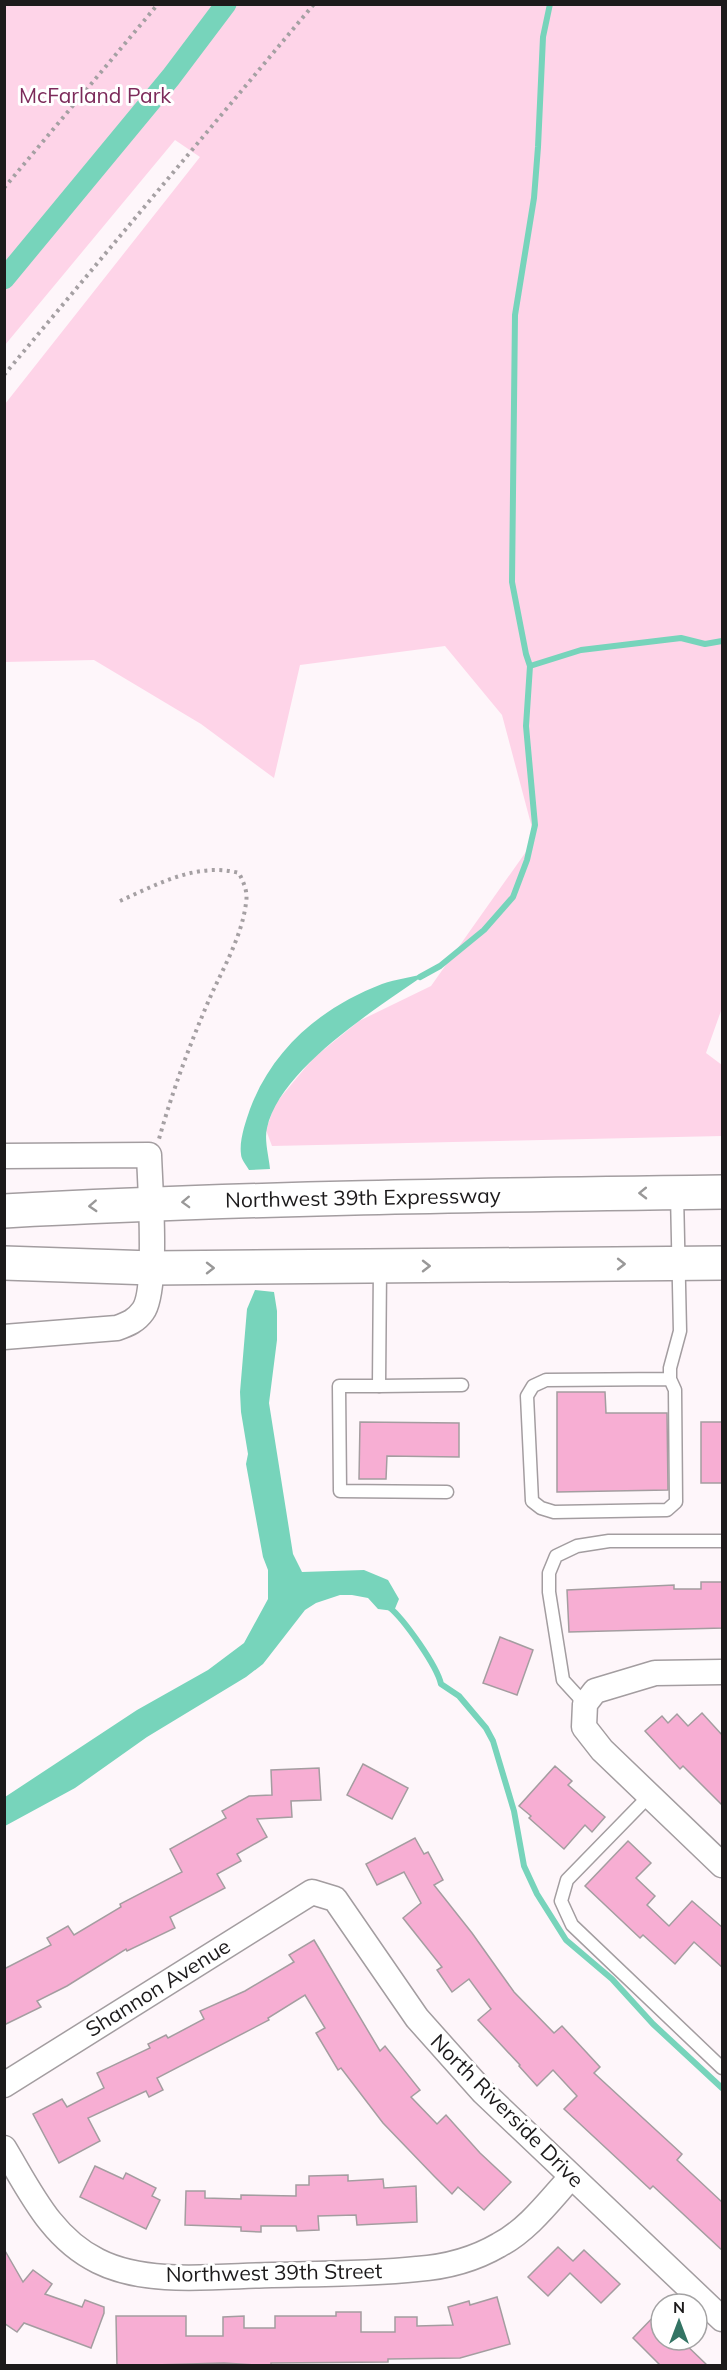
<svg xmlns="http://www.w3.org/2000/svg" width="727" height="2370" viewBox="0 0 727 2370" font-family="Mulish,sans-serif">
<rect width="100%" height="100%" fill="#fef6fa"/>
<!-- green -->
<polygon fill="#fed4e8" points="5,5 722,5 722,1008 706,1053 722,1065 722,1136 272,1146 266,1130 275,1104 305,1068 316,1056 359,1021 431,986 535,839 502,715 445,646 300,665 274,778 201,724 94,660 5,662 5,404 200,157 175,140 5,345"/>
<!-- water -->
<g fill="#77d4bb">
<path d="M427 973C379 1007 280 1068 267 1128 264 1140 269 1157 270 1169L249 1170C246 1165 241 1159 241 1154 239 1140 246 1121 250 1109 273 1048 322 1007 382 984 396 979 413 977 427 973Z"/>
<polygon points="255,1290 274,1292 277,1311 277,1340 269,1403 293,1554 302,1572 364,1570 388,1580 399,1599 394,1611 378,1609 368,1598 352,1595 340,1595 316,1603 305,1610 263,1664 246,1677 147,1737 75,1788 5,1826 5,1797 137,1710 208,1670 244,1643 268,1599 268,1570 263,1557 246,1464 248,1454 241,1412 240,1392 247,1309"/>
</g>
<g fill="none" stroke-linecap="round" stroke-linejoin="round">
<!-- stream -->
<g stroke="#77d4bb" stroke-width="6">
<polyline points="530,666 581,650 681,638 705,644 722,641"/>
<polyline points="420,977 440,966 484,930 513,897 527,860 535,825 526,726 530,666 526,654 512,582 515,315 534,198 538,147 543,37 550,4"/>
<path d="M389 1607C404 1619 437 1666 441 1684L459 1696 486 1728 493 1741 514 1811 524 1866 537 1894 566 1940 612 1979 653 2024 722 2088"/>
</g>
<!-- canal -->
<polyline stroke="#77d4bb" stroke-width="21" points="4,279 171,77 226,4"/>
</g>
<!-- building -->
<g fill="#f7aed3" stroke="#a49da0" stroke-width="1.5">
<polygon points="557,1392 605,1392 606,1413 667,1413 668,1490 557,1492"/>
<polygon points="360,1422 459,1423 459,1457 387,1456 386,1479 359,1479"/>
<rect x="701" y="1422" width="22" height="61"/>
<polygon points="701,1582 723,1582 723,1628 569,1632 567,1590 674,1585 674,1589 701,1589"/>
<polygon points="500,1637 533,1650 517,1695 483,1683"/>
<polygon points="702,1713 723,1736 723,1806 683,1766 680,1769 645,1731 662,1716 668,1723 677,1714 688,1726"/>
<polygon points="363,1764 408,1788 392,1819 347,1795"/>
<polygon points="555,1766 572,1781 568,1785 605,1817 592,1832 585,1825 564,1849 529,1818 531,1816 519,1806"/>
<polygon points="319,1768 321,1800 291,1801 292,1817 257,1819 267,1837 237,1854 241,1861 217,1874 225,1888 170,1917 175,1928 127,1951 126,1949 67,1986 37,2001 41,2007 4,2025 4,1969 51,1945 47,1938 68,1926 74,1935 121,1907 120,1904 182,1872 170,1849 226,1818 222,1811 249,1796 272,1795 271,1770"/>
<polygon points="415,1838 424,1854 428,1852 443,1880 434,1885 472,1933 514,1992 554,2033 562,2026 600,2067 594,2073 682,2154 677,2160 723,2203 723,2251 653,2186 650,2189 564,2109 577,2096 553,2070 537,2086 519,2066 520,2065 478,2020 491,2009 469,1979 452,1992 437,1970 442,1967 403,1918 421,1903 404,1872 377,1885 366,1864"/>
<polygon points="628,1841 651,1863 636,1878 655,1896 647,1905 669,1926 692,1901 723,1928 723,1968 694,1942 675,1964 643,1935 640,1938 585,1886"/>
<polygon points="314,1940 380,2051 385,2046 420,2090 411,2097 437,2124 446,2115 480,2153 511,2182 484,2210 458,2187 452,2194 434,2176 383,2123 341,2068 338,2070 316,2033 325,2028 305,1995 268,2018 269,2020 157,2078 163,2090 149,2097 146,2091 88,2118 100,2141 59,2163 33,2114 62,2099 67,2107 104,2088 97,2073 150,2048 148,2044 166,2035 168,2038 204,2019 200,2011 245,1991 294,1962 289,1955"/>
<polygon points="95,2166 123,2179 126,2173 156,2188 152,2196 160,2200 146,2229 80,2197"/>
<polygon points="348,2175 348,2181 383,2179 384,2188 416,2186 417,2222 357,2225 356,2215 318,2216 319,2230 297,2231 296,2226 261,2226 261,2232 241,2231 241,2227 185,2225 186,2191 205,2191 205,2198 241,2199 241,2195 296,2196 296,2185 309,2185 309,2176"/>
<polygon points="558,2247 573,2261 584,2250 620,2284 601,2303 570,2273 548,2296 528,2277"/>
<polygon points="4,2249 23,2282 33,2270 52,2284 45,2294 82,2307 85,2300 104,2307 104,2313 91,2348 24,2323 17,2332 4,2323"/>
<polygon points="497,2297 510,2344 460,2358 388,2359 388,2362 271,2363 271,2366 224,2363 117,2366 116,2316 186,2316 186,2336 223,2336 223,2317 244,2316 244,2328 275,2328 275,2316 336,2316 336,2312 361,2312 361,2332 395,2332 395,2317 417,2317 417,2326 453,2325 448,2307 469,2301 470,2305"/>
<polygon points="661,2309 661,2340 681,2340 708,2366 661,2366 633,2338"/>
</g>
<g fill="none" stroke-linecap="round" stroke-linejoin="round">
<defs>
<g id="service">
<polyline points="380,1267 379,1386 339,1386 340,1491 447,1492"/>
<polyline points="670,1379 675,1390 676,1502 667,1510 554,1512 541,1508 532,1501 527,1396 533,1386 546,1380 670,1379 670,1368 680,1331 677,1194"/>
<polyline points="379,1386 462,1385"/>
<polyline points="585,1704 563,1680 549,1592 549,1573 556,1556 577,1546 609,1541 722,1541"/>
<polyline points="648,1797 567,1880 561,1901 572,1925 722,2068"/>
</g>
<g id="minor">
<path d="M4 1156 149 1155C150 1184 158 1291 143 1311 136 1321 128 1324 117 1328L4 1337"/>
<polyline points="722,1672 655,1673 595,1691 585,1704 584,1727 602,1750 722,1865"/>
<polyline points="4,2085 312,1892 335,1899 417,2018 483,2092 722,2319"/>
<path d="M4 2148C30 2191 51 2238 98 2261 147 2286 218 2276 272 2275 320 2274 369 2274 417 2269 445 2267 475 2259 499 2245 528 2230 550 2200 571 2177"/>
</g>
<g id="trunk">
<path d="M4 1211C244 1198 483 1195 722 1192"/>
<polyline points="4,1263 152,1268 722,1263"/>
</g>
</defs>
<!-- service casing -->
<use href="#service" stroke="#a39da0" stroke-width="15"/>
<!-- minor casing -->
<use href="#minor" stroke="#a39da0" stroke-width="27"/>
<!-- trunk casing -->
<use href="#trunk" stroke="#a39da0" stroke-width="36"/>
<!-- path -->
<g stroke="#a5a0a3" stroke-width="4" stroke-dasharray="3 4.5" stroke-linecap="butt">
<polyline points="4,188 158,4"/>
<polyline points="4,375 314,4"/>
<path d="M120 901C158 884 197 862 239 873 244 883 248 892 246 903 242 935 225 965 212 993 191 1041 173 1089 159 1139"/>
</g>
<!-- service -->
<use href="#service" stroke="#fff" stroke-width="12"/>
<!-- minor -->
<use href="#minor" stroke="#fff" stroke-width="24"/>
<!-- trunk -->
<use href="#trunk" stroke="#fff" stroke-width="33"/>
</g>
<!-- one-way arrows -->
<defs><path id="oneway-chevron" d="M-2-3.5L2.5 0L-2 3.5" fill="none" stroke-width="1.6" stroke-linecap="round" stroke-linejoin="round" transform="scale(1.5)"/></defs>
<g stroke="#999898">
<use href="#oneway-chevron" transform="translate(643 1193) rotate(179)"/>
<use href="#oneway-chevron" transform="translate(186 1202) rotate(178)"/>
<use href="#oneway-chevron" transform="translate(93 1206) rotate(177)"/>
<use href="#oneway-chevron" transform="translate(621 1264)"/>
<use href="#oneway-chevron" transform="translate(426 1266)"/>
<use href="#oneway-chevron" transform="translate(210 1268)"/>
</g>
<g text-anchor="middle" stroke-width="6" stroke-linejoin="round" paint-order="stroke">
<!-- park labels -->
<g font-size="21" fill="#7c2a5a" stroke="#fff">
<text x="95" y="103">McFarland Park</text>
</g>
<!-- street labels -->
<g font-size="21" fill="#1c1a1b" stroke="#fff">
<text transform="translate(363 1198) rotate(-1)" y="7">Northwest 39th Expressway</text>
<text transform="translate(158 1988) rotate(-32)" y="7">Shannon Avenue</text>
<text transform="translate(507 2111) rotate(45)" y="7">North Riverside Drive</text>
<text transform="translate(274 2273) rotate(-1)" y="7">Northwest 39th Street</text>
</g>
</g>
<!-- border -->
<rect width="727" height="2370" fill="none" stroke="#1c1a1b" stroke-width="12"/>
<!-- north arrow -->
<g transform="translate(679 2322)"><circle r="28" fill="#ffffff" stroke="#a4a3a4" stroke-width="1.5"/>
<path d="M0-4.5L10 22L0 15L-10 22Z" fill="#337464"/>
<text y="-9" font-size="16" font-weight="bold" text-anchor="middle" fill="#1c1a1b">N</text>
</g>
</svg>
